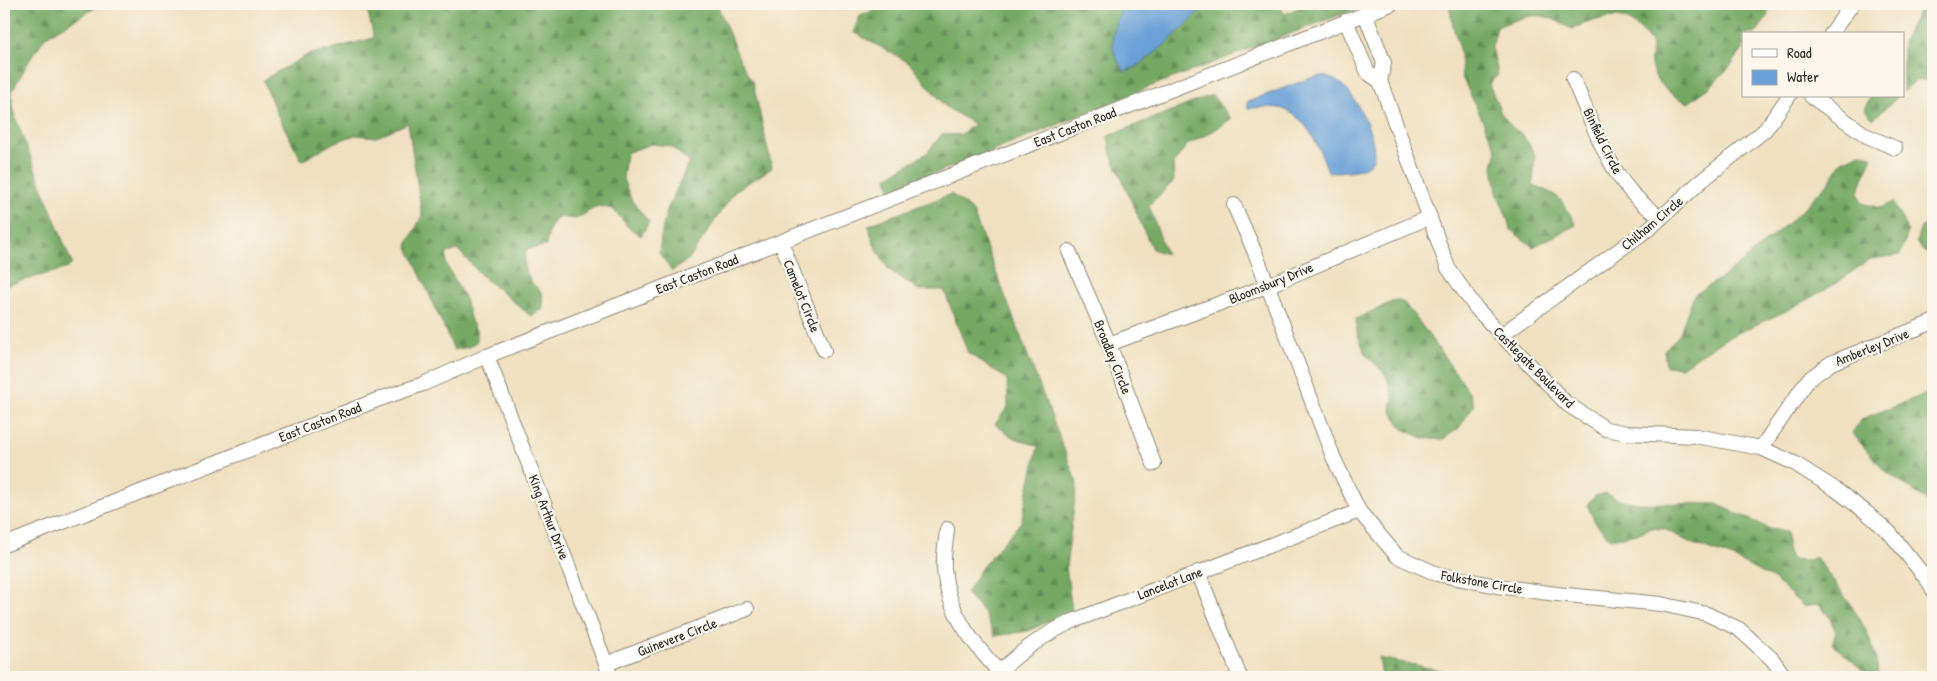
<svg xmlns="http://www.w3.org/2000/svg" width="1937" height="681" viewBox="0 0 1937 681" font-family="'Patrick Hand',sans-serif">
<defs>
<pattern id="forest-firs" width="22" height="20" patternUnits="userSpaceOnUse" patternTransform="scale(1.25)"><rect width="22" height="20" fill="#75a964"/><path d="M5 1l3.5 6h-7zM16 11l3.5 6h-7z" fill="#608a53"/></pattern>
</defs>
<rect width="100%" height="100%" fill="#fbf7ec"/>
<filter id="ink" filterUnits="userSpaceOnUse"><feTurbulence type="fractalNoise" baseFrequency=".02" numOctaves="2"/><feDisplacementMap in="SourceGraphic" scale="10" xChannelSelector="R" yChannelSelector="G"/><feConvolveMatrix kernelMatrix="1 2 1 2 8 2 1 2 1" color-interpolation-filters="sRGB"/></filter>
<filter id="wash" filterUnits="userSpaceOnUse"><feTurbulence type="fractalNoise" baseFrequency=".0096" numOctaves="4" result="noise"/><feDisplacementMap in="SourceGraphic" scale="20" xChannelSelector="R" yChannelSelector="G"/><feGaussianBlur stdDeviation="1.12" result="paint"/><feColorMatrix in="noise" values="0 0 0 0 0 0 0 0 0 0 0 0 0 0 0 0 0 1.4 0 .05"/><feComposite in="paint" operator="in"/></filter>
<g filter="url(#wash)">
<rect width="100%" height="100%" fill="#efe0c0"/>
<!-- forest -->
<g fill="url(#forest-firs)" stroke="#506a48">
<polygon points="4,4 102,4 46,36 29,61 11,93 15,116 22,135 72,264 68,268 4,286"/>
<polygon points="366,4 717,4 740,61 753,83 772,168 735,191 689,259 672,271 659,253 662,230 667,210 689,162 670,146 651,144 626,153 623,179 632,201 649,222 641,236 628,227 613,209 598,206 576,219 557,217 549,230 546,246 527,249 525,254 525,269 531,282 542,293 543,309 531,316 483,277 458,250 447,253 446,264 465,299 471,321 477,331 477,341 469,347 454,350 407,245 422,216 408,123 376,137 355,135 335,142 302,161 277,114 263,80 307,55 374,38"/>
<path d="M889 4H1127L1122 9C1117 33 1106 51 1125 71L1134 69 1142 63 1206 4H1278L1285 14 1307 4H1369L1149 87 991 152 890 190 887 177 927 153 942 134 960 135 974 124 946 107 908 62 853 32 860 16Z"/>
<path d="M1449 4H1770L1767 18 1755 34H1743V50L1728 69 1709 88 1688 103C1672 95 1654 84 1651 64 1650 58 1652 50 1652 44 1645 35 1634 21 1622 18 1608 14 1584 24 1571 29 1539 9 1531 14 1497 27L1492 47 1498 75 1489 84 1501 113 1512 127 1523 135 1535 154 1533 186C1562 195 1562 200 1576 225L1533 247 1511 230 1505 212 1497 193 1493 166 1497 151 1462 77 1459 46 1453 27Z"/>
<polygon points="1922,4 1933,4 1933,85 1927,80 1915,81 1903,92 1903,41"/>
<polygon points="1212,95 1231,119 1213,131 1187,145 1173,164 1174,181 1149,205 1166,254 1152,249 1111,154 1108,136"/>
<polygon points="1871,96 1899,96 1873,119 1864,109"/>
<polygon points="1860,153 1872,156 1858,192 1862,203 1880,208 1893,202 1908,232 1900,255 1870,259 1835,284 1786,311 1727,338 1681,367 1666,366 1664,350 1679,335 1694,295 1729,273 1796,216 1830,181 1842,161"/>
<polygon points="951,194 972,210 1077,483 1066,567 1072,610 1028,631 995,636 984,613 966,593 982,567 1021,522 1038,446 1012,437 995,424 1008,407 1007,379 968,353 944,290 919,290 888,269 874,244 868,225"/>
<polygon points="1933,223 1933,253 1924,252 1916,242 1921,227"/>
<polygon points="1396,300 1404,303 1420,323 1468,390 1474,405 1459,428 1442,440 1423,438 1403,429 1391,411 1393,397 1386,375 1365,354 1357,332 1356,319"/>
<polygon points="1926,394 1933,399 1933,505 1883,469 1852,433 1861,419"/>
<path d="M1605 493 1619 500 1639 503 1717 504 1770 529 1787 531V548L1791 559 1808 560 1816 557C1841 593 1875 628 1878 674L1865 672 1832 644 1836 632 1830 618 1819 604 1804 607 1775 580 1733 558 1691 543 1664 529 1650 528 1637 534 1610 539 1595 522 1587 505 1595 496Z"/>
<polygon points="1379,658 1476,677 1382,677"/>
<polygon points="1680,668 1689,677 1648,677"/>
</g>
<!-- water -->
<g fill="#69a0d7" stroke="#4a6681">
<path d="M1127 4H1206C1191 21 1146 66 1125 71 1107 52 1110 23 1127 4Z"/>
<path d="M1322 76C1330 77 1336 80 1342 85 1356 96 1381 144 1372 161 1366 172 1339 172 1328 172 1320 149 1308 118 1283 109 1273 106 1259 108 1248 108L1247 102 1310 78Z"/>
</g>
</g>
<g filter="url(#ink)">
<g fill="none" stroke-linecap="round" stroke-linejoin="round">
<defs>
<g id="minor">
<polyline points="1365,14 1384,63 1380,81 1448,268 1476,308 1567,404 1606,429 1627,433 1696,436 1761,448 1794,463 1835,489 1867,513 1890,533 1929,582 1933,590"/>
<polyline points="1346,21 1368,73 1380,81"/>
<polyline points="1831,34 1852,4"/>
<path d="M1573 79C1590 117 1609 174 1640 201 1646 207 1654 212 1661 218"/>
<polyline points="1811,96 1867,136 1895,148"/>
<polyline points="1234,205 1256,255 1334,459 1359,511 1397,556 1437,574 1497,586 1556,594 1661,604 1707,614 1739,629 1772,659 1785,677"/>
<polyline points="781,242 824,350"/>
<polyline points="1069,251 1109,344 1154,464"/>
<polyline points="1501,335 1651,227 1700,182 1765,130 1789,96"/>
<polyline points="1109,344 1267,286 1430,217"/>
<polyline points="487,356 611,677"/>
<polyline points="1761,448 1808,380 1831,363 1933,322"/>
<path d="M947 529C946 542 943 555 944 568 947 613 974 645 1004 677"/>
<polyline points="4,545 377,400 423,384 487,356 1391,4"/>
<polyline points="1198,572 1240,677"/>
<polyline points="606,664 747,609"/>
<path d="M993 677C1018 654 1042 635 1073 621L1359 511"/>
</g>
</defs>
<!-- minor casing -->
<use href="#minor" stroke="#8d8676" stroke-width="16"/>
<!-- minor -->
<use href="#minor" stroke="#fff" stroke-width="14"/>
</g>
</g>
<g text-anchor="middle" stroke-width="4.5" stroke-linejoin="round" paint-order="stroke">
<!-- street labels -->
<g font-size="14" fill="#2b2b2b" stroke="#fbf7ec">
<text transform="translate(1075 127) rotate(-21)" y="5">East Caston Road</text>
<text transform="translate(1603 141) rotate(64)" y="5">Binfield Circle</text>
<text transform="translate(1652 223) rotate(-40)" y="5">Chilham Circle</text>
<text transform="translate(697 274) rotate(-21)" y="5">East Caston Road</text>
<text transform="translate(1271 283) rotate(-22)" y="5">Bloomsbury Drive</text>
<text transform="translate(802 296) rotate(68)" y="5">Camelot Circle</text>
<text transform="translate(1872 347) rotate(-22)" y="5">Amberley Drive</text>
<text transform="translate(1113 357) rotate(68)" y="5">Broadley Circle</text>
<text transform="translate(1534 367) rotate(45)" y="5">Castlegate Boulevard</text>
<text transform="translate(320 422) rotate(-21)" y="5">East Caston Road</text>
<text transform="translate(549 517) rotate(69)" y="5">King Arthur Drive</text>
<text transform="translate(1482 582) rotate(10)" y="5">Folkstone Circle</text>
<text transform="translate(1170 583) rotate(-21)" y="5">Lancelot Lane</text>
<text transform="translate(677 637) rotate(-21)" y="5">Guinevere Circle</text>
</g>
</g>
<!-- margin -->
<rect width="1937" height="681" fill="none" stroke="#fbf7ec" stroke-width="20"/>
<!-- legend -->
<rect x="1742" y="32" width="162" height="65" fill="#fbf7ec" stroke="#a8a59f"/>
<rect x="1752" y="49" width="25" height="8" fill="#ffffff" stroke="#a8a59f"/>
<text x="1787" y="58" font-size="15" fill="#2b2b2b">Road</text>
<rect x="1752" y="70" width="25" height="15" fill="#69a0d7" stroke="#a8a59f"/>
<text x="1787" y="82" font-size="15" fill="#2b2b2b">Water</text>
</svg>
